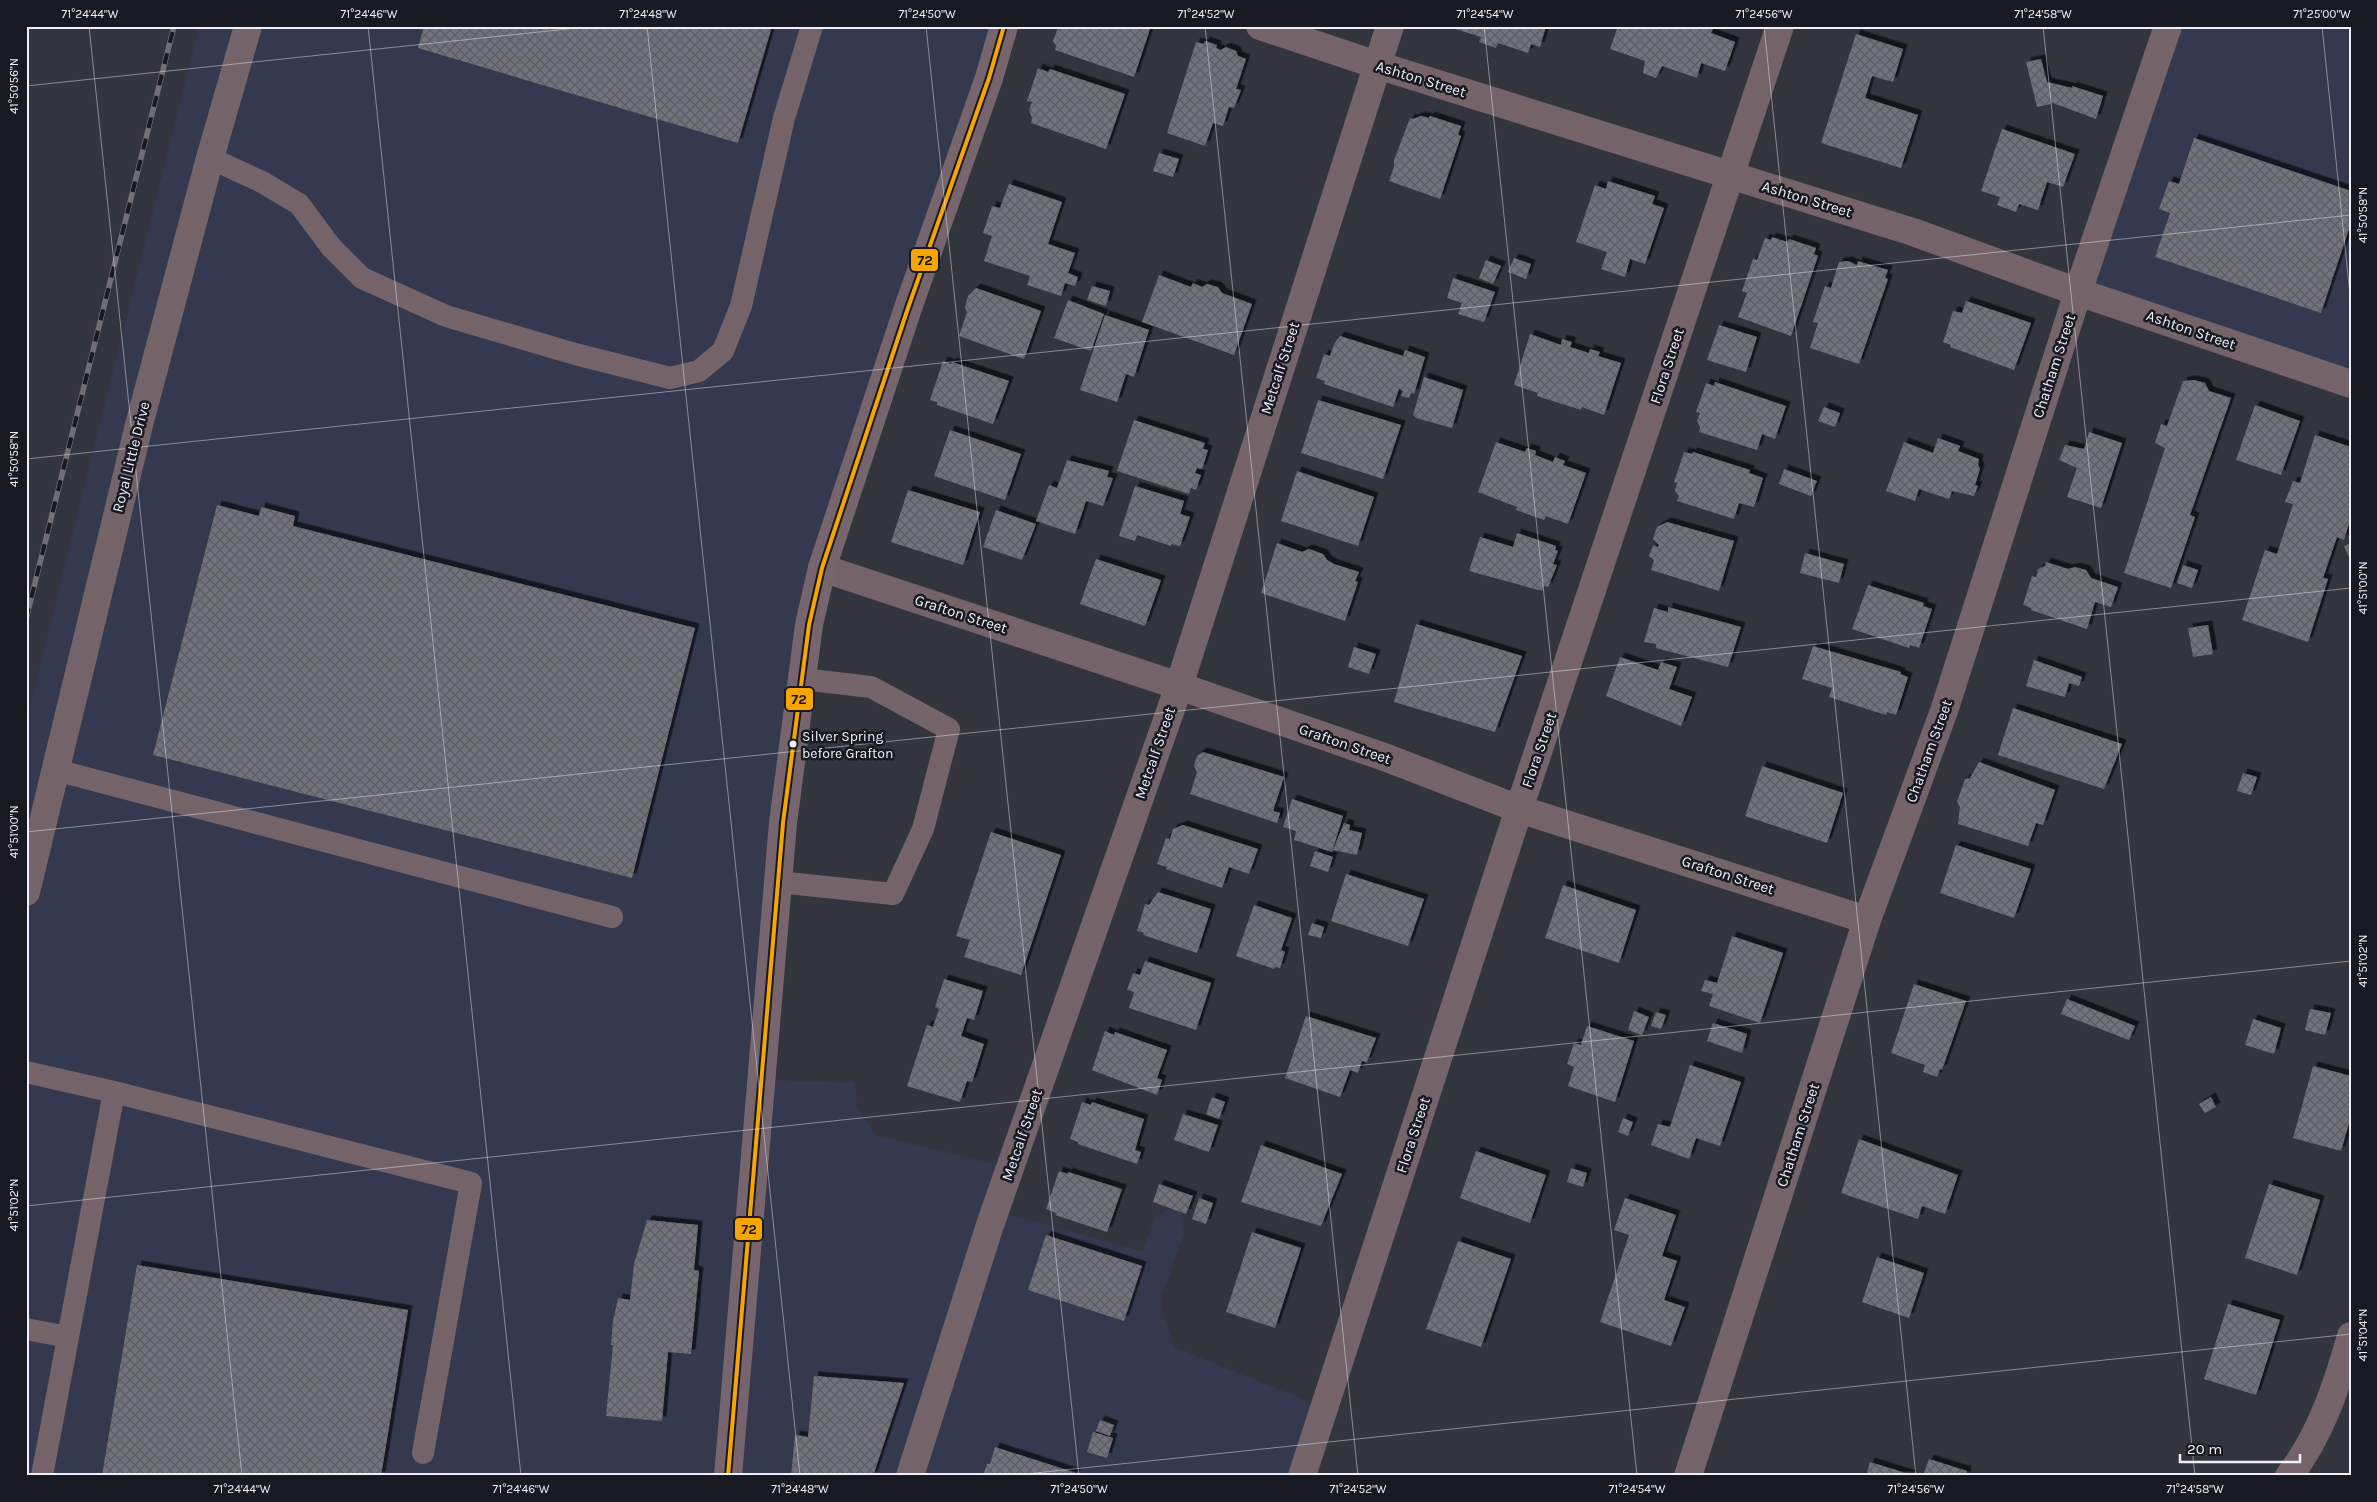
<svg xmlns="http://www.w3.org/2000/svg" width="2377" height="1502" viewBox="0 0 2377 1502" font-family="Karla,sans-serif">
<defs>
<pattern id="building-cross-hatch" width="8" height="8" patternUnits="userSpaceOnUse" patternTransform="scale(1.25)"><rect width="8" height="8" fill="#72727a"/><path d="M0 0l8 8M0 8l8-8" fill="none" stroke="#5c5d63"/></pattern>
<filter id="shadow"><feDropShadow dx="4.5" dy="-4.5" stdDeviation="0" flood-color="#0009"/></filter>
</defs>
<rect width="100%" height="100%" fill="#32343e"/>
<!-- built -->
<g fill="#35394f">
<polygon points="199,26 995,26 830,542 762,1080 855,1082 857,1106 876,1135 1007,1167 997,1211 1142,1251 1157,1215 1181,1205 1184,1234 1160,1302 1174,1347 1305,1400 1316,1408 1293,1476 26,1476 26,722"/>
<polygon points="2153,26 2351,26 2351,374 2069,281"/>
</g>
<!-- building -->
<g fill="url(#building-cross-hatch)" filter="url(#shadow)">
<polygon points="424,26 772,26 738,143 418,48"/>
<polygon points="1062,26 1151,26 1134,77 1055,50 1056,46 1053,41 1057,30"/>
<polygon points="1446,26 1546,26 1540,47 1531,44 1528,53 1498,43 1496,48 1479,42 1481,37"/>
<polygon points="1618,26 1714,26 1711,33 1735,42 1725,71 1701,63 1697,78 1662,66 1656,78 1643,73 1645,61 1610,49"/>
<polygon points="1856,34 1903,49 1893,82 1872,76 1865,98 1918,115 1901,168 1821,143"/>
<polygon points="1205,41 1217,45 1216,48 1221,50 1226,47 1236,51 1238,56 1246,59 1236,89 1241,90 1234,108 1229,107 1223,126 1213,123 1205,146 1167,133 1196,42 1204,44"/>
<polygon points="2041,59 2047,82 2072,88 2072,86 2103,96 2096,119 2050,102 2051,104 2037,107 2026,62"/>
<polygon points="1038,68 1048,72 1050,69 1125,94 1106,149 1031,123 1032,118 1029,110 1032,102 1027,101"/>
<polygon points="1421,116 1429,118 1430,116 1461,126 1458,135 1461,136 1440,199 1389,181 1394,167 1394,160 1410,118 1413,119"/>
<polygon points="2002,129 2075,154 2063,187 2047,182 2038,210 2019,204 2016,212 1997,205 2000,197 1981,191"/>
<polygon points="2194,138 2351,191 2351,223 2321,313 2155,257 2170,213 2159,209 2169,181 2179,184"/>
<polygon points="1159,153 1179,159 1173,177 1153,171"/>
<polygon points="1608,181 1655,196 1652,204 1664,208 1645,264 1630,259 1625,277 1601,269 1607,252 1576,242 1595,185 1606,189"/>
<polygon points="1009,184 1062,202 1048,244 1075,253 1068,273 1078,277 1075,286 1065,283 1061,296 1027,285 1030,276 984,261 992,236 983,233 992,206 1000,208"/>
<polygon points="1772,237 1787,242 1789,239 1816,248 1814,254 1818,256 1791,336 1738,317 1747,293 1742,291 1753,259 1757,260 1765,238 1771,240"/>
<polygon points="1514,258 1531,264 1526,279 1508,272"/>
<polygon points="1486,260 1501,266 1493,284 1479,278"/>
<polygon points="1848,261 1857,265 1858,261 1888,270 1885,278 1888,279 1859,364 1810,348 1818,323 1813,322 1825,286 1831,288 1839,262"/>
<polygon points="1159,275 1191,287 1193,283 1202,287 1207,284 1218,287 1222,293 1252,304 1234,355 1142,322"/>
<polygon points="1453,278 1495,292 1484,322 1458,314 1462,303 1447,298"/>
<polygon points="1092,286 1110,291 1106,306 1087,300"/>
<polygon points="976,288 1041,311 1024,359 959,336 967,312 965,307 968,296"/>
<polygon points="1068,300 1104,314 1091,351 1054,338"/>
<polygon points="1966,301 2031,323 2014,370 1950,347 1951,345 1943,342 1953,311 1962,313"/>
<polygon points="1105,315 1149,330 1134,377 1126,374 1117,402 1080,390"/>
<polygon points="1719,325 1757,337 1746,372 1707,360"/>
<polygon points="1530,334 1561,345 1562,339 1572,342 1570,347 1589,353 1590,349 1600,352 1598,356 1621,363 1604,415 1582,407 1581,410 1537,396 1538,393 1514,385"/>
<polygon points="1340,336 1403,356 1405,350 1425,357 1414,394 1411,393 1409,398 1401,396 1403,391 1399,389 1393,407 1324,384 1325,381 1316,378 1324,354 1330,356 1334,344"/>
<polygon points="943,361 951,364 952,362 1009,381 993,424 937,405 937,402 930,400"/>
<polygon points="1424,377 1463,390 1452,428 1416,418 1413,415"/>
<polygon points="2194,380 2205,383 2209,391 2231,398 2190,515 2195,517 2171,588 2124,573 2165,448 2155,443 2161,424 2167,426 2183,381"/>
<polygon points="1715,382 1786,406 1775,439 1762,434 1757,450 1699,432 1700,427 1697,421 1700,413 1696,412 1706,383 1714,386"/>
<polygon points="1318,400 1401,425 1383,479 1301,453"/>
<polygon points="2255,405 2300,421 2281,475 2236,460"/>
<polygon points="1824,407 1840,413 1835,427 1818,421"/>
<polygon points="1134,420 1205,443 1203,449 1208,450 1202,469 1197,468 1195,473 1201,475 1196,490 1191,488 1189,494 1117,471"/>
<polygon points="950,430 1021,454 1005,500 934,476"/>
<polygon points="2089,432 2122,443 2101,508 2067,497 2077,468 2059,460 2065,445 2084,449"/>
<polygon points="2315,435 2351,447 2351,517 2344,540 2337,537 2323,578 2328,579 2308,642 2242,620 2265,550 2277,554 2293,504 2285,502 2293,481 2300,483"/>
<polygon points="1938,438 1960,446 1958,451 1979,459 1978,465 1980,469 1975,485 1978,486 1974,496 1952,491 1949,499 1919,489 1915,501 1886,491 1904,442 1933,453"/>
<polygon points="1496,442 1525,452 1527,448 1536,451 1535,455 1553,462 1555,457 1565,461 1563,465 1586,473 1568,524 1546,516 1544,520 1516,510 1517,507 1478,492"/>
<polygon points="1684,452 1692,454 1693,452 1750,470 1749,473 1763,478 1754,507 1739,503 1734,519 1677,501 1679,496 1675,491 1677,483 1674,482"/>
<polygon points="1067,460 1109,471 1107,477 1113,478 1103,506 1086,501 1075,534 1036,521 1049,485 1057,488"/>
<polygon points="1784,469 1817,481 1811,496 1779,484"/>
<polygon points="1297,471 1374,497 1358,546 1281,521"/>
<polygon points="1135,486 1184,501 1180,514 1190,517 1180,546 1171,544 1171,546 1137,535 1135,541 1119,536"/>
<polygon points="908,490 980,512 963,565 891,542"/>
<polygon points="217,505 259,516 261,507 295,516 293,526 695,628 632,878 153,755"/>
<polygon points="996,510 1036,524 1022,560 983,547"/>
<polygon points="1667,522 1734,541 1719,591 1651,570 1654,560 1649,556 1653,545 1658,547 1659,545 1653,539 1657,527"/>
<polygon points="1517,533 1556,546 1555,550 1558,551 1553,564 1557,565 1548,587 1544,586 1542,591 1469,571 1480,537 1513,547"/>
<polygon points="1277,543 1302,552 1309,549 1323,554 1327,560 1334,564 1359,572 1355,581 1358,582 1345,621 1261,593"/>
<polygon points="2351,543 2351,562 2344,546"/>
<polygon points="1805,553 1844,564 1839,583 1800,573"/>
<polygon points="1096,559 1161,580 1145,626 1080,604"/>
<polygon points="2046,562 2068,569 2075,567 2086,570 2091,578 2118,587 2111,607 2095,602 2087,629 2031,610 2031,608 2023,605 2032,576 2036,577 2038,569 2045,566"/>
<polygon points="2183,565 2198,570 2192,588 2177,583"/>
<polygon points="1868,585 1924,603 1923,606 1932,609 1919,648 1910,645 1909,648 1852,629"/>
<polygon points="1668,607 1741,627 1728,667 1656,648 1656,644 1644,642 1654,608 1668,612"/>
<polygon points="1416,624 1522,656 1495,732 1394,702"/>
<polygon points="2208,625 2213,654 2193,657 2188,628"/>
<polygon points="1813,646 1901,672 1900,674 1908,677 1896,715 1887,712 1886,715 1829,697 1832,688 1802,679"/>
<polygon points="1354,647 1376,654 1369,674 1348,667"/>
<polygon points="1620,657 1658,670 1661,662 1677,667 1669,689 1692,697 1681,726 1606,696"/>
<polygon points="2034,660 2082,677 2079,686 2069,683 2065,697 2026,686"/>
<polygon points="2013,708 2122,744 2104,789 1998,755"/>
<polygon points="1203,752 1284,777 1273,811 1280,813 1277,823 1190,794 1197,772 1194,766 1197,756"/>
<polygon points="1979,762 2055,790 2043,825 2036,823 2028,846 1958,824 1960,807 1957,802 1965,779 1970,778"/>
<polygon points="1762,766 1843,793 1827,843 1745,816"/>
<polygon points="2243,773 2257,777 2251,795 2237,791"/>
<polygon points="1292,799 1343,816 1332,852 1294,840 1296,831 1283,827"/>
<polygon points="1344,823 1350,825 1349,830 1362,833 1357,855 1333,850"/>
<polygon points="1183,825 1258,849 1249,874 1229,867 1222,888 1166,869 1167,867 1157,864 1166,838 1170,839 1173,829"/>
<polygon points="991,832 1061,855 1021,975 964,957 970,940 956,936"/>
<polygon points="1956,845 2031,869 2014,918 1940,893"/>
<polygon points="1315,851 1333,857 1328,872 1310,866"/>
<polygon points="1346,874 1424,899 1408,946 1331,921"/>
<polygon points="1563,885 1636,910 1619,963 1545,938"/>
<polygon points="1158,892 1211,909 1197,953 1143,935 1144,933 1137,931 1145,904 1149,905"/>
<polygon points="1254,905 1292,918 1281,950 1285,952 1280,968 1275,967 1274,969 1236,956"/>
<polygon points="1312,923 1324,927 1321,938 1308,935"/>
<polygon points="1732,936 1783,953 1760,1023 1709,1006 1713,994 1701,991 1705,980 1717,983"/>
<polygon points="1145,961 1211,983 1196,1030 1129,1008 1134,992 1127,990 1133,973 1140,975"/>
<polygon points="944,979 983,991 974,1020 967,1018 961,1036 984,1044 972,1082 967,1081 960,1102 907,1086 927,1025 933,1027 939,1009 935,1007"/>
<polygon points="1914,984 1966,1001 1942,1070 1940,1069 1937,1077 1923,1072 1925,1065 1891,1053"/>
<polygon points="2067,999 2135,1026 2129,1040 2061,1014"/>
<polygon points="2310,1009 2331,1013 2325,1035 2305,1030"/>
<polygon points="1634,1011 1649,1017 1642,1035 1628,1030"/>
<polygon points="1656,1012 1666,1015 1661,1029 1651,1026"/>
<polygon points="1306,1016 1376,1038 1367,1062 1362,1061 1358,1073 1350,1070 1340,1097 1285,1078"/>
<polygon points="2253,1019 2281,1028 2274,1054 2245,1045"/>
<polygon points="1713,1023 1747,1034 1742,1053 1707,1041"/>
<polygon points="1587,1026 1634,1041 1615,1102 1568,1086 1574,1067 1567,1064 1574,1043 1581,1045"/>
<polygon points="1105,1031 1114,1035 1115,1032 1167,1050 1157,1078 1162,1080 1157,1095 1092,1070"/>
<polygon points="1690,1065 1741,1082 1720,1146 1696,1138 1689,1159 1651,1145 1658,1124 1670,1127"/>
<polygon points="2313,1066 2351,1076 2351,1116 2341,1151 2293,1138"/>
<polygon points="1212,1097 1225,1102 1219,1119 1206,1114"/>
<polygon points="2211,1097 2216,1107 2205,1113 2199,1104"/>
<polygon points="1082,1102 1091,1105 1092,1102 1144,1119 1135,1150 1141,1152 1137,1164 1078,1144 1078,1142 1070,1139"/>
<polygon points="1183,1114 1218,1125 1209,1152 1174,1140"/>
<polygon points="1623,1118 1633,1122 1628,1136 1618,1132"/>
<polygon points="1859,1139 1958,1175 1945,1214 1922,1206 1918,1219 1841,1193"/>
<polygon points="1261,1145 1342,1174 1321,1226 1241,1202"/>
<polygon points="1476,1151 1546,1175 1530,1223 1460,1198"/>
<polygon points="1571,1168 1587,1173 1583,1187 1567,1182"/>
<polygon points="1059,1171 1068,1174 1068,1172 1122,1189 1107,1232 1055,1215 1056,1213 1046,1209"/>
<polygon points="1159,1184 1193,1196 1186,1214 1153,1202"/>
<polygon points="2269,1184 2320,1200 2297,1275 2245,1258"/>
<polygon points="1199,1198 1213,1203 1206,1224 1192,1219"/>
<polygon points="1625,1198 1676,1215 1662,1256 1677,1261 1664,1300 1685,1307 1671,1346 1600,1322 1629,1235 1614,1230"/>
<polygon points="647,1220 698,1225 694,1270 699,1271 691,1354 668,1352 662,1421 606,1416 613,1345 611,1345 613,1321 618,1298 630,1300 634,1264"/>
<polygon points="1252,1232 1301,1248 1275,1328 1226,1312"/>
<polygon points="1046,1235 1142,1266 1124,1321 1028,1290"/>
<polygon points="1458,1241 1511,1259 1481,1347 1426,1329"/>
<polygon points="1877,1257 1924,1273 1909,1318 1862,1302"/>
<polygon points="137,1265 408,1310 381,1476 102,1476"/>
<polygon points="2228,1304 2280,1320 2256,1395 2204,1379"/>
<polygon points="814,1376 904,1383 873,1476 791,1476 795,1435 808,1437"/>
<polygon points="1100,1420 1114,1425 1110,1436 1096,1431"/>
<polygon points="1093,1432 1113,1438 1107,1458 1087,1452"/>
<polygon points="995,1447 1076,1473 1075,1476 983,1476 987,1464 990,1464"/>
<polygon points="1929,1459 1967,1471 1966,1476 1923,1476"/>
<polygon points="1870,1462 1912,1475 1912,1476 1866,1476"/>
</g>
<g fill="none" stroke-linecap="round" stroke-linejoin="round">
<!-- service -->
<g stroke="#746469" stroke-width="22">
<polyline points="210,158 262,182 299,204 331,247 362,278 446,316 575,354 670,378 699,371 723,351 741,306 784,118 812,26"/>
<polyline points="56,770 612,917"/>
<polyline points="778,882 893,894 923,829 949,729 871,687 802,679"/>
<polyline points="26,1072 114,1092 471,1183 423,1453"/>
<polyline points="26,1329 68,1337"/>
<polyline points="42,1476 114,1092"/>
</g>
<!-- minor -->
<g stroke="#746469" stroke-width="28">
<polyline points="1260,26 1377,65 1913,232 2078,292 2351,384"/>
<polyline points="822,568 1179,686 1387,758 1519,809 1867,920"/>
<polyline points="26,892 139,425 210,158 248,26"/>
<polyline points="910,1476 990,1225 1179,686 1390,26"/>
<polyline points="1302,1476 1519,809 1780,26"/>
<polyline points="1688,1476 1867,920 1944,711 2078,292 2168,26"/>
<path d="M2289 1476C2321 1435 2337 1385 2351 1336"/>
</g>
<!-- secondary -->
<polyline stroke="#77656d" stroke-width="28" points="728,1476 783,823 809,625 822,568 908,308 989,78 1004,26"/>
<defs>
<g id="rail">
<polyline points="26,29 27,26"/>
<polyline points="26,619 174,26"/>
</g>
</defs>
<!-- rail casing -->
<use href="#rail" stroke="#736d74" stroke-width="5.5"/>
<!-- rail -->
<use href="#rail" stroke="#181921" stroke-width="4" stroke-dasharray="11" stroke-linecap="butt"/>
<defs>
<polyline id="bus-1" points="728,1476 783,823 809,625 822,568 908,308 989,78 1004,26"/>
</defs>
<!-- bus-1 casing -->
<use href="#bus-1" stroke="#181921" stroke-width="8"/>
<!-- bus-1 -->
<use href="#bus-1" stroke="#f7a600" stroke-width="4"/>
</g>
<!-- ticks -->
<path fill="none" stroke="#eef1fc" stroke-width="1" stroke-opacity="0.45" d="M89 26 242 1476M368 26 521 1476M647 26 800 1476M926 26 1079 1476M1205 26 1358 1476M1484 26 1637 1476M1764 26 1916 1476M2043 26 2195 1476M2322 26 2351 304M26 86 596 26M26 459 2351 215M26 832 2351 588M26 1206 2351 961M1007 1476 2351 1334"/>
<!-- markers -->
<circle fill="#eef1fc" stroke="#181921" stroke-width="2" cx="793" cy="744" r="4.5"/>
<g text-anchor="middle" stroke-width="5" stroke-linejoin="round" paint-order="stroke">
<!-- bus labels -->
<g font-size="14" fill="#eef1fc" stroke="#181921" text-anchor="start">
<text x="802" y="741">Silver Spring<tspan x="802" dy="17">before Grafton</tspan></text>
</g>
<!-- street labels -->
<g font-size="15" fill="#eef1fc" stroke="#181921">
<text transform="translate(1421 79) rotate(17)" y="5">Ashton Street</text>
<text transform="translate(1807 199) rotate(17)" y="5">Ashton Street</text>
<text transform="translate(2191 330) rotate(19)" y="5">Ashton Street</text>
<text transform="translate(1667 366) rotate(-72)" y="5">Flora Street</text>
<text transform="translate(2054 366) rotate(-72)" y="5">Chatham Street</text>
<text transform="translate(1280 368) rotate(-72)" y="5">Metcalf Street</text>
<text transform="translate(131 457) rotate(-76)" y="5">Royal Little Drive</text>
<text transform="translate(961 614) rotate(18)" y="5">Grafton Street</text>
<text transform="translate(1345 744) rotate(19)" y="5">Grafton Street</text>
<text transform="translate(1539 750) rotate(-71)" y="5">Flora Street</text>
<text transform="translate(1929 751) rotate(-70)" y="5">Chatham Street</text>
<text transform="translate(1155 753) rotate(-71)" y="5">Metcalf Street</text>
<text transform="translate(1728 875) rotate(18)" y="5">Grafton Street</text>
<text transform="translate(1022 1135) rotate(-71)" y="5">Metcalf Street</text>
<text transform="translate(1413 1135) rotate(-72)" y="5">Flora Street</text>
<text transform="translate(1798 1135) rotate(-72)" y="5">Chatham Street</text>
</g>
</g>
<g stroke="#181921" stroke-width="2">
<rect x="910" y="248" width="29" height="24" rx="5" fill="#f7a600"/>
<rect x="785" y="687" width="29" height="24" rx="5" fill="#f7a600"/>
<rect x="734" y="1217" width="29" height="24" rx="5" fill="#f7a600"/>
</g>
<g font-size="14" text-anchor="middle" font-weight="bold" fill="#111">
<text x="925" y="265">72</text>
<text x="799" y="704">72</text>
<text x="749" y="1234">72</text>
</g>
<!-- border -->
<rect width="2377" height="1502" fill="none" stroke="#181921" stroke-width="55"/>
<!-- scale -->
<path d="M2180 1454v8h120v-8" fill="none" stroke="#eef1fc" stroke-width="2.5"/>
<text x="2187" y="1454" font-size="15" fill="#eef1fc" stroke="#181921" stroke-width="4" paint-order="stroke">20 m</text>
<rect x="28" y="28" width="2322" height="1446" fill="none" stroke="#eef1fc" stroke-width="2"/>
<g font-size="12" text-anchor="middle" fill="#eef1fc">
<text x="90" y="18">71°24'44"W</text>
<text x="369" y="18">71°24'46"W</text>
<text x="648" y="18">71°24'48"W</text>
<text x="927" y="18">71°24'50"W</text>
<text x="1206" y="18">71°24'52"W</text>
<text x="1485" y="18">71°24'54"W</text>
<text x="1764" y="18">71°24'56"W</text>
<text x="2043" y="18">71°24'58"W</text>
<text x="2322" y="18">71°25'00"W</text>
<text transform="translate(14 86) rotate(-90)" y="4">41°50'56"N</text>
<text transform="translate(2363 215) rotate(-90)" y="4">41°50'58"N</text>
<text transform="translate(14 459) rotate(-90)" y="4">41°50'58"N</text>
<text transform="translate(2363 588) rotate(-90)" y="4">41°51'00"N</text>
<text transform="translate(14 832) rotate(-90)" y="4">41°51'00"N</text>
<text transform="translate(2363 961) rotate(-90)" y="4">41°51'02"N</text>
<text transform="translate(14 1205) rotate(-90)" y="4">41°51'02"N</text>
<text transform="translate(2363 1335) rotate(-90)" y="4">41°51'04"N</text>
<text x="242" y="1493">71°24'44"W</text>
<text x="521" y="1493">71°24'46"W</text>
<text x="800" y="1493">71°24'48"W</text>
<text x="1079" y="1493">71°24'50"W</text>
<text x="1358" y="1493">71°24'52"W</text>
<text x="1637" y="1493">71°24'54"W</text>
<text x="1916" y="1493">71°24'56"W</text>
<text x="2195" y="1493">71°24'58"W</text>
</g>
</svg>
